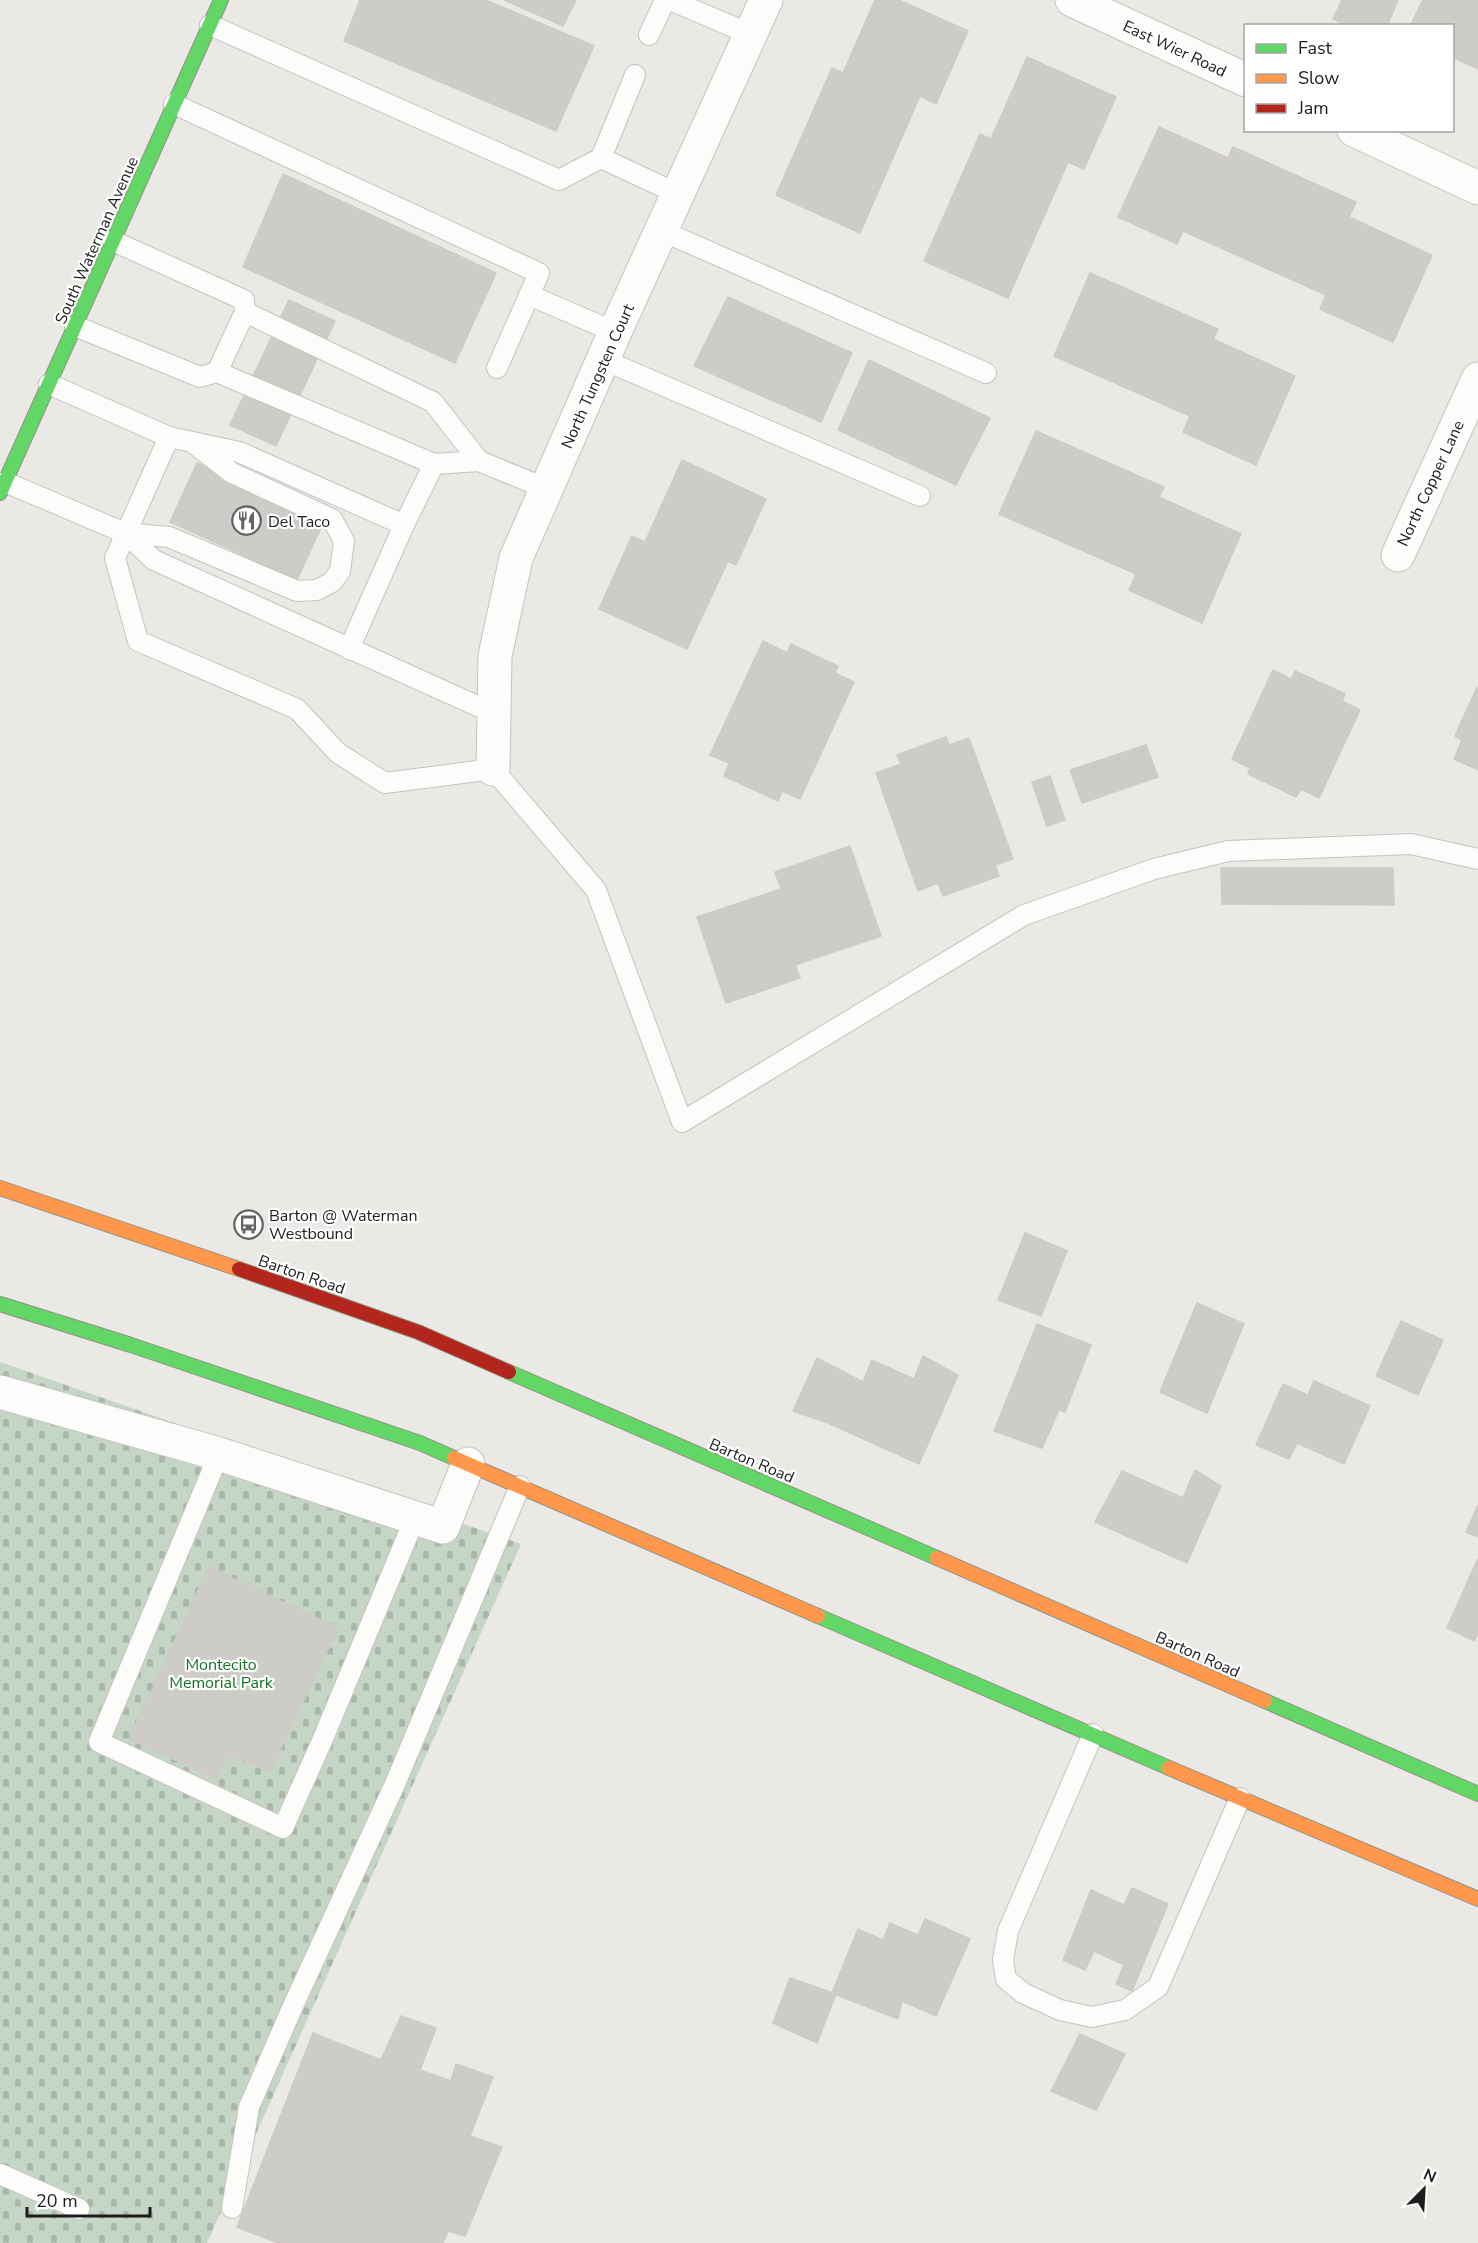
<svg xmlns="http://www.w3.org/2000/svg" width="1478" height="2243" viewBox="0 0 1478 2243" font-family="'Nunito Sans',sans-serif">
<defs>
<pattern id="cemetery-stones" width="16" height="16" patternUnits="userSpaceOnUse" patternTransform="scale(1.5)"><rect width="16" height="16" fill="#c5d5c6"/><path d="M2 7V4a2 2 0 0 1 4 0v3zM10 15v-3a2 2 0 0 1 4 0v3z" fill="#a9b6aa"/></pattern>
</defs>
<rect width="100%" height="100%" fill="#ebe9e5"/>
<!-- cemetery -->
<polygon fill="url(#cemetery-stones)" points="0,1362 521,1544 207,2243 0,2243"/>
<!-- building -->
<g fill="#ceccc8" stroke="#cecbc7" stroke-width="1.5">
<polygon points="360,0 486,0 594,46 556,131 344,41"/>
<polygon points="504,0 576,0 563,26"/>
<polygon points="875,0 899,0 968,31 936,104 920,96 860,233 776,195 832,68 843,73"/>
<polygon points="1342,0 1398,0 1387,26 1348,26 1333,19"/>
<polygon points="1423,0 1478,0 1478,69 1452,57 1452,26 1410,26"/>
<polygon points="1027,57 1116,97 1084,169 1068,162 1008,298 924,261 980,134 991,139"/>
<polygon points="1159,127 1228,158 1233,147 1356,202 1349,217 1432,255 1393,342 1320,309 1326,295 1183,231 1177,244 1118,217"/>
<polygon points="283,174 496,273 455,363 243,267"/>
<polygon points="1090,273 1218,329 1213,339 1295,376 1256,465 1183,432 1190,416 1054,356"/>
<polygon points="728,297 852,353 821,422 694,366"/>
<polygon points="289,300 335,321 276,446 230,425"/>
<polygon points="869,360 990,418 956,485 838,430"/>
<polygon points="1036,431 1164,487 1159,497 1241,534 1202,623 1129,590 1136,574 999,514"/>
<polygon points="682,460 766,499 736,565 728,561 687,649 599,609 632,536 645,542"/>
<polygon points="197,463 324,521 297,580 170,522"/>
<polygon points="763,641 787,653 791,644 838,666 835,673 854,682 800,799 782,791 778,801 724,776 729,763 710,755"/>
<polygon points="1273,670 1291,679 1295,671 1345,694 1342,701 1360,710 1319,798 1301,789 1296,797 1248,774 1250,768 1232,759"/>
<polygon points="1477,687 1478,688 1478,770 1454,759 1462,740 1455,736"/>
<polygon points="946,737 949,745 969,738 1013,859 995,865 999,876 943,896 938,883 918,891 876,773 901,764 897,755"/>
<polygon points="1146,745 1158,777 1082,803 1070,770"/>
<polygon points="1050,776 1065,820 1047,826 1032,782"/>
<polygon points="850,846 881,936 795,965 800,978 726,1003 697,917 781,889 775,872"/>
<polygon points="1221,868 1393,868 1394,905 1222,904"/>
<polygon points="1025,1233 1067,1251 1041,1316 998,1300"/>
<polygon points="1197,1303 1244,1324 1207,1413 1160,1392"/>
<polygon points="1401,1321 1443,1340 1418,1395 1376,1376"/>
<polygon points="1037,1324 1091,1345 1065,1412 1059,1410 1042,1448 994,1431"/>
<polygon points="923,1356 958,1375 919,1464 828,1423 793,1411 817,1358 863,1382 872,1360 914,1379"/>
<polygon points="1314,1381 1370,1406 1344,1464 1297,1443 1289,1459 1256,1445 1283,1384 1308,1395"/>
<polygon points="1195,1470 1221,1486 1187,1563 1095,1522 1122,1471 1183,1498"/>
<polygon points="1478,1505 1478,1537 1466,1532"/>
<polygon points="1478,1558 1478,1633 1474,1641 1447,1628"/>
<polygon points="209,1567 338,1628 270,1772 228,1754 217,1779 129,1739"/>
<polygon points="1132,1888 1168,1904 1132,1991 1116,1984 1124,1965 1094,1951 1085,1970 1063,1960 1091,1890 1124,1905"/>
<polygon points="925,1919 970,1939 936,2016 902,2001 898,2019 832,1993 858,1929 883,1940 890,1923 918,1935"/>
<polygon points="790,1978 836,1994 817,2043 773,2023"/>
<polygon points="401,2016 436,2028 420,2070 451,2081 456,2064 493,2077 470,2136 502,2147 465,2236 448,2231 443,2243 278,2243 237,2227 313,2033 381,2060"/>
<polygon points="1080,2034 1125,2054 1096,2110 1051,2091"/>
</g>
<g fill="none" stroke-linecap="round" stroke-linejoin="round">
<defs>
<g id="lane">
<polyline points="670,0 750,34"/>
<polyline points="210,25 559,180 601,158"/>
<polyline points="649,35 665,0"/>
<polyline points="635,75 601,158 678,194"/>
<polyline points="174,104 539,273 497,368"/>
<polyline points="662,231 986,373"/>
<polyline points="529,295 615,332"/>
<polyline points="245,312 433,402 479,461"/>
<polyline points="75,326 200,377 217,372 245,312 244,300 113,241"/>
<polyline points="604,360 920,496"/>
<polyline points="217,372 434,464 479,461 547,489"/>
<polyline points="49,384 169,437 239,452 404,525"/>
<polyline points="169,437 115,558 138,641 297,709 338,753 385,783 493,769 596,890 682,1122 1024,915 1154,869 1228,851 1411,844 1478,859"/>
<polyline points="5,482 125,533 169,537 297,591 317,590 332,582 340,571 344,541 332,519 232,473 192,442"/>
<polyline points="125,533 154,560 495,714"/>
<polyline points="349,649 404,525 434,464"/>
<polyline points="219,1454 99,1742 283,1828 322,1741 415,1518"/>
<polyline points="1093,1734 1008,1931 1003,1960 1006,1979 1023,1993 1060,2010 1092,2017 1125,2010 1158,1987 1240,1798"/>
<polyline points="0,2174 79,2209"/>
<polyline points="232,2208 249,2107 293,2006 395,1784 520,1486"/>
</g>
<g id="street">
<polyline points="1072,0 1246,80"/>
<polyline points="1354,130 1478,188"/>
<polyline points="1398,555 1478,379"/>
<polyline points="493,769 495,656 516,558 615,332 766,0"/>
<polyline points="0,1392 219,1454 443,1527 468,1464"/>
</g>
<g id="fast">
<polyline points="0,493 221,0"/>
<polyline points="0,1304 131,1345 420,1443 454,1458"/>
<polyline points="509,1372 937,1558"/>
<polyline points="818,1616 1169,1768"/>
<polyline points="1265,1701 1478,1794"/>
</g>
<g id="slow">
<polyline points="0,1188 239,1269"/>
<polyline points="454,1458 818,1616"/>
<polyline points="937,1558 1265,1701"/>
<polyline points="1169,1768 1478,1899"/>
</g>
<polyline id="jam" points="239,1269 418,1332 509,1372"/>
</defs>
<!-- lane casing -->
<use href="#lane" stroke="#c4c3c1" stroke-width="22"/>
<!-- street casing -->
<use href="#street" stroke="#c4c3c1" stroke-width="35"/>
<!-- fast casing -->
<use href="#fast" stroke="#90937f" stroke-width="16"/>
<!-- slow casing -->
<use href="#slow" stroke="#90937f" stroke-width="16"/>
<!-- jam casing -->
<use href="#jam" stroke="#90937f" stroke-width="16"/>
<!-- lane -->
<use href="#lane" stroke="#fcfcfb" stroke-width="20"/>
<!-- street -->
<use href="#street" stroke="#fcfcfb" stroke-width="33"/>
<!-- fast -->
<use href="#fast" stroke="#63d668" stroke-width="14"/>
<!-- slow -->
<use href="#slow" stroke="#ff974d" stroke-width="14"/>
<!-- jam -->
<use href="#jam" stroke="#b3261e" stroke-width="14"/>
</g>
<!-- icons -->
<defs>
<symbol id="restaurant-ring" viewBox="-11 -11 22 22"><circle r="9.5" fill="#fff" stroke="#656463" stroke-width="1.5"/><path d="M-5-6h1v4h1v-4h1v4h1v-4h1v5L-1.5 .5V6h-2V.5L-5-1ZM5-6V6H3V1.5H1.5Q1.5-4 5-6Z" fill="#656463"/></symbol>
<symbol id="bus-ring" viewBox="-11 -11 22 22"><circle r="9.5" fill="#fff" stroke="#656463" stroke-width="1.5"/><path d="M-5-6H5V4H4V6H2V4H-2V6H-4V4H-5ZM-3.5-4V0h7V-4ZM-3.5 1.2v1.5H-2V1.2ZM2 1.2v1.5H3.5V1.2Z" fill="#656463"/></symbol>
</defs>
<g fill-rule="evenodd">
<use href="#restaurant-ring" x="230" y="504" width="33" height="33"/>
<use href="#bus-ring" x="232" y="1208" width="33" height="33"/>
</g>
<g text-anchor="middle" stroke-width="4.5" stroke-linejoin="round" paint-order="stroke">
<!-- street labels -->
<g font-size="16" fill="#1d1d1d" stroke="#fff">
<text transform="translate(1175 48) rotate(25)" y="6">East Wier Road</text>
<text transform="translate(96 240) rotate(-66)" y="6">South Waterman Avenue</text>
<text transform="translate(597 376) rotate(-66)" y="6">North Tungsten Court</text>
<text transform="translate(1430 483) rotate(-65)" y="6">North Copper Lane</text>
<text transform="translate(302 1274) rotate(19)" y="6">Barton Road</text>
<text transform="translate(752 1460) rotate(23)" y="6">Barton Road</text>
<text transform="translate(1198 1654) rotate(24)" y="6">Barton Road</text>
</g>
<!-- poi labels -->
<g font-size="16" fill="#1d1d1d" stroke="#fff" text-anchor="start">
<text x="268" y="527">Del Taco</text>
<text x="269" y="1221">Barton @ Waterman<tspan x="269" dy="18">Westbound</tspan></text>
</g>
<!-- park labels -->
<g font-size="16" fill="#137222" stroke="#fff">
<text x="221" y="1670">Montecito<tspan x="221" dy="18">Memorial Park</tspan></text>
</g>
</g>
<!-- legend -->
<rect x="1244" y="24" width="210" height="108" fill="#ffffff" stroke="#a5a5a5" stroke-width="1.5"/>
<rect x="1256" y="44" width="30" height="9" fill="#63d668" stroke="#a5a5a5" stroke-width="1.5"/>
<text x="1298" y="54" font-size="18" fill="#1d1d1d">Fast</text>
<rect x="1256" y="74" width="30" height="9" fill="#ff974d" stroke="#a5a5a5" stroke-width="1.5"/>
<text x="1298" y="84" font-size="18" fill="#1d1d1d">Slow</text>
<rect x="1256" y="104" width="30" height="9" fill="#b3261e" stroke="#a5a5a5" stroke-width="1.5"/>
<text x="1298" y="114" font-size="18" fill="#1d1d1d">Jam</text>
<!-- north arrow -->
<g transform="translate(1424 2189) rotate(24)" stroke="#ffffff" stroke-width="4.5" paint-order="stroke">
<path d="M0-4.5L10 22L0 15L-10 22Z" fill="#1d1d1d"/>
<text y="-9" font-size="16" font-weight="bold" text-anchor="middle" fill="#1d1d1d">N</text>
</g>
<!-- scale -->
<path d="M27 2207v9h123v-9" fill="none" stroke="#1d1d1d" stroke-width="3"/>
<text x="36" y="2207" font-size="18" fill="#1d1d1d" stroke="#ffffff" stroke-width="4.5" paint-order="stroke">20 m</text>
</svg>
